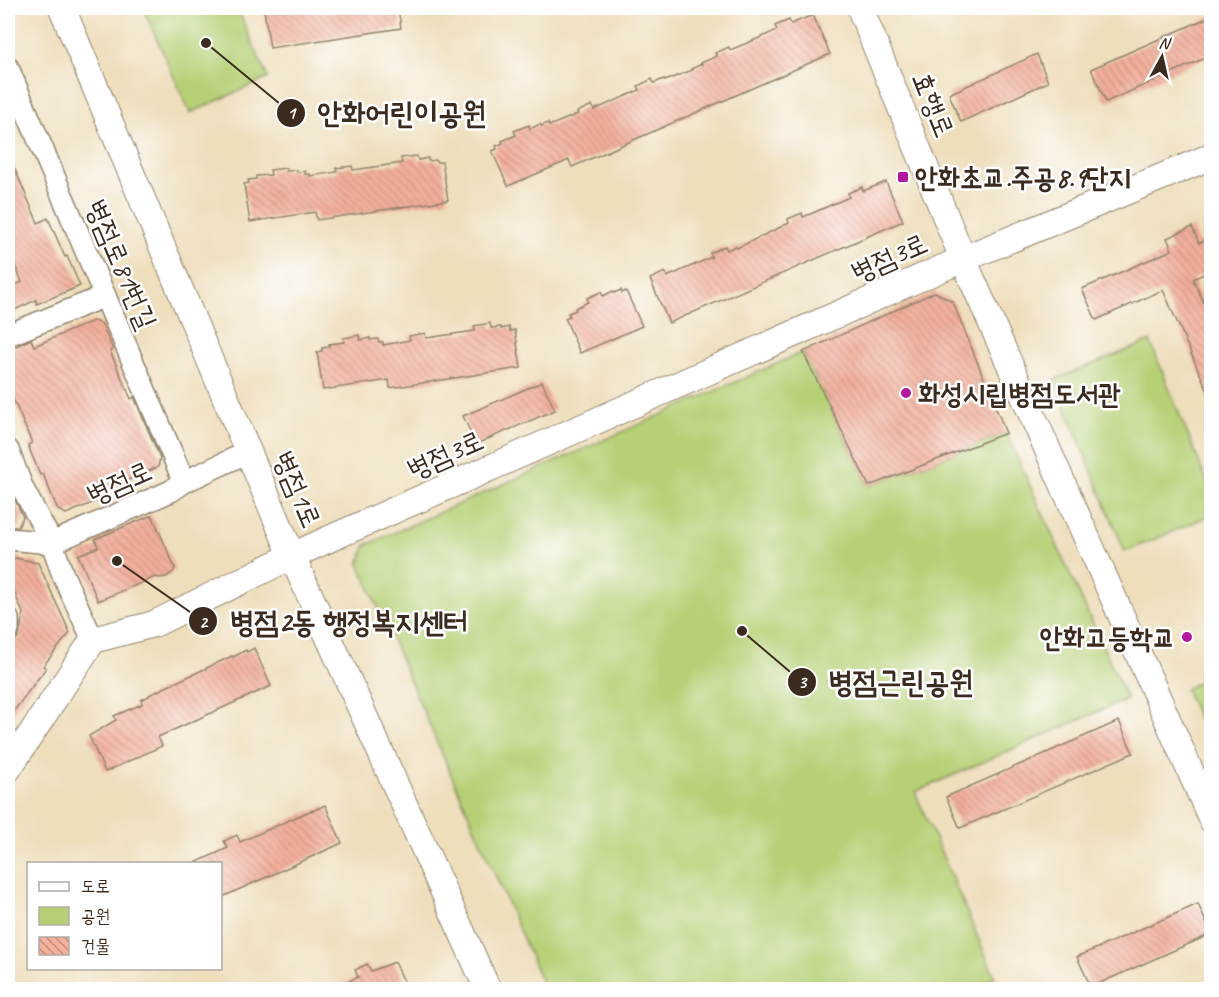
<svg xmlns="http://www.w3.org/2000/svg" width="1219" height="997" viewBox="0 0 1219 997" font-family="Caveat,'Poor Story',sans-serif">
<defs>
<pattern id="building-back-hatch" width="6" height="6" patternUnits="userSpaceOnUse" patternTransform="scale(1.5)"><rect width="6" height="6" fill="#f3b09c"/><path d="M-1 5l2 2M0 0l6 6M5-1l2 2" fill="none" stroke="#c68f7f"/></pattern>
</defs>
<rect width="100%" height="100%" fill="#fff"/>
<filter id="ink" filterUnits="userSpaceOnUse"><feTurbulence type="fractalNoise" baseFrequency=".0167" numOctaves="2"/><feDisplacementMap in="SourceGraphic" scale="12" xChannelSelector="R" yChannelSelector="G"/><feConvolveMatrix kernelMatrix="1 2 1 2 8 2 1 2 1" color-interpolation-filters="sRGB"/></filter>
<filter id="wash" filterUnits="userSpaceOnUse"><feTurbulence type="fractalNoise" baseFrequency=".008" numOctaves="4" result="noise"/><feDisplacementMap in="SourceGraphic" scale="24" xChannelSelector="R" yChannelSelector="G"/><feGaussianBlur stdDeviation="1.35" result="paint"/><feColorMatrix in="noise" values="0 0 0 0 0 0 0 0 0 0 0 0 0 0 0 0 0 1.4 0 .05"/><feComposite in="paint" operator="in"/></filter>
<g filter="url(#wash)">
<rect width="100%" height="100%" fill="#eedebc"/>
<!-- park -->
<g fill="#b6d076" stroke="#787d4a" stroke-width="1.5">
<polygon points="143,8 237,8 268,78 190,113"/>
<polygon points="1150,341 1211,492 1211,515 1125,552 1054,380"/>
<polygon points="803,352 869,486 1006,433 1127,699 915,792 995,977 966,990 545,989 359,564 366,545"/>
<polygon points="1211,676 1211,746 1185,689"/>
</g>
<g id="blocks">
<!-- building -->
<g fill="url(#building-back-hatch)">
<polygon points="268,8 398,8 401,28 270,48 264,10 269,9"/>
<polygon points="813,15 830,54 572,167 569,160 508,186 492,151 497,149 496,146 503,143 502,141 516,135 514,131 529,125 530,129 540,124 541,126 548,123 549,126 578,114 577,112 592,105 594,110 640,90 638,86 652,79 654,83 664,79 665,81 692,70 691,69 702,64 701,63 717,56 715,53 729,47 730,50 762,37 777,30 775,26 789,20 791,24"/>
<polygon points="1212,16 1212,55 1106,102 1091,69"/>
<polygon points="1037,54 1048,82 961,122 949,94"/>
<polygon points="8,153 38,223 48,218 65,257 67,256 80,286 37,304 36,300 8,313 8,288 22,282 8,249"/>
<polygon points="417,156 418,160 428,158 428,161 436,160 437,162 442,162 448,200 317,220 315,212 250,222 244,184 249,183 248,180 256,179 256,176 271,175 270,170 286,168 286,171 297,170 297,172 305,171 305,174 310,174 310,176 337,172 336,168 352,166 353,170 402,163 401,158"/>
<polygon points="886,182 903,221 669,323 650,279 665,272 667,277 712,257 710,253 725,246 727,250 736,246 737,248 789,223 788,219 802,213 803,217 815,212 849,197 848,193 862,187 863,191"/>
<polygon points="1192,227 1199,243 1212,238 1212,270 1193,279 1212,321 1212,401 1163,290 1096,320 1082,289 1172,250 1167,238"/>
<polygon points="621,290 622,293 626,291 642,326 580,353 565,318 570,316 568,313 576,310 575,308 588,302 587,298 601,292 603,296 613,291 614,293"/>
<polygon points="935,292 953,302 1006,433 869,486 803,352"/>
<polygon points="93,321 102,324 113,350 110,351 131,399 134,397 160,458 158,467 102,491 104,498 66,514 58,510 43,474 40,475 28,445 32,443 8,387 8,350 31,339 34,346"/>
<polygon points="490,323 491,328 501,327 501,329 509,327 510,331 515,330 521,368 390,388 389,380 323,390 317,352 322,351 322,348 329,347 329,344 344,342 343,338 359,335 360,340 370,338 370,340 378,339 379,342 383,342 383,345 410,340 409,336 425,333 426,338 475,331 474,326"/>
<polygon points="542,382 555,410 476,444 463,416"/>
<polygon points="8,484 23,517 18,527 8,527"/>
<polygon points="152,515 175,568 173,572 166,577 160,578 155,577 98,601 78,555 98,547 95,539"/>
<polygon points="16,558 38,563 70,633 43,666 46,668 8,719 8,648 19,636 23,613 8,577 8,561"/>
<polygon points="254,648 271,686 158,737 162,746 105,772 89,736 116,720 114,716 142,704 141,700 149,696 149,695 232,656 233,657 246,650 247,652"/>
<polygon points="1119,721 1133,753 960,828 946,797"/>
<polygon points="325,805 342,843 220,898 220,864 193,864 228,848 224,841 237,835 240,842 312,810 313,811"/>
<polygon points="1198,904 1211,934 1091,987 1077,957"/>
<polygon points="395,962 408,990 331,990 358,977 355,970 367,964 371,971"/>
</g>
</g>
</g>
<g filter="url(#ink)">
<use href="#blocks" fill-opacity="0" stroke="#94846d" stroke-width="1.5"/>
<g fill="none" stroke-linecap="round" stroke-linejoin="round">
<defs>
<g id="minor">
<polyline points="8,68 184,482"/>
<polyline points="8,335 105,296"/>
<polyline points="8,450 23,489 52,543 63,575 93,640"/>
<polyline points="8,539 52,543 171,491 184,482 248,452"/>
<polyline points="8,619 8,630"/>
</g>
<g id="tertiary">
<polyline points="62,8 292,556 488,990"/>
<polyline points="860,8 963,259 1212,820"/>
<polyline points="8,769 93,640 154,624 292,556 329,539 963,259 1205,159 1212,155"/>
</g>
</defs>
<!-- minor casing -->
<use href="#minor" stroke="#94846d" stroke-width="24"/>
<!-- tertiary casing -->
<use href="#tertiary" stroke="#94846d" stroke-width="28"/>
<!-- minor -->
<use href="#minor" stroke="#fff" stroke-width="21"/>
<!-- tertiary -->
<use href="#tertiary" stroke="#fff" stroke-width="26"/>
</g>
</g>
<!-- markers -->
<g fill="#b5179e" stroke="#fff" stroke-width="2">
<rect x="897" y="171" width="12" height="12" rx="3"/>
<circle cx="906" cy="393" r="6"/>
<circle cx="1187" cy="637" r="6"/>
</g>
<g text-anchor="middle" stroke-width="5" stroke-linejoin="round" paint-order="stroke">
<!-- street labels -->
<g font-size="28" fill="#3b2a1e" stroke="#fff">
<text transform="translate(934 104) rotate(68)" y="10">효행로</text>
<text transform="translate(889 257) rotate(-24)" y="10">병점3로</text>
<text transform="translate(122 264) rotate(67)" y="10">병점로81번길</text>
<text transform="translate(445 454) rotate(-24)" y="10">병점3로</text>
<text transform="translate(119 482) rotate(-24)" y="10">병점로</text>
<text transform="translate(298 489) rotate(67)" y="10">병점1로</text>
</g>
<!-- poi labels -->
<g font-size="28" font-weight="bold" fill="#3b2a1e" stroke="#fff" text-anchor="start">
<text x="915" y="187">안화초교.주공8.9단지</text>
<text x="918" y="403">화성시립병점도서관</text>
<text x="1175" y="647" text-anchor="end">안화고등학교</text>
</g>
</g>
<!-- callouts -->
<path fill="none" stroke="#3b2a1e" stroke-width="2" d="M206 43L291 113M117 561L203 621M742 631L802 682"/>
<g fill="#3b2a1e" stroke="#fff" stroke-width="2">
<circle cx="206" cy="43" r="6"/>
<circle cx="117" cy="561" r="6"/>
<circle cx="742" cy="631" r="6"/>
<circle cx="291" cy="113" r="15"/>
<circle cx="203" cy="621" r="15"/>
<circle cx="802" cy="682" r="15"/>
</g>
<g font-size="18" text-anchor="middle" font-weight="bold" fill="#fff">
<text x="291" y="119">1</text>
<text x="203" y="628">2</text>
<text x="802" y="688">3</text>
</g>
<g font-size="30" text-anchor="middle" font-weight="bold" fill="#3b2a1e" stroke="#fff" stroke-width="5" stroke-linejoin="round" paint-order="stroke">
<text x="402" y="123">안화어린이공원</text>
<text x="349" y="632">병점2동 행정복지센터</text>
<text x="901" y="692">병점근린공원</text>
</g>
<!-- margin -->
<rect width="1219" height="997" fill="none" stroke="#fff" stroke-width="30"/>
<!-- legend -->
<rect x="27" y="862" width="195" height="108" fill="#ffffff" stroke="#b1aaa5" stroke-width="1.5"/>
<rect x="39" y="882" width="30" height="9" fill="#ffffff" stroke="#b1aaa5" stroke-width="1.5"/>
<text x="81" y="892" font-size="18" fill="#3b2a1e">도로</text>
<rect x="39" y="907" width="30" height="18" fill="#b6d076" stroke="#b1aaa5" stroke-width="1.5"/>
<text x="81" y="922" font-size="18" fill="#3b2a1e">공원</text>
<rect x="39" y="937" width="30" height="18" fill="url(#building-back-hatch)" stroke="#b1aaa5" stroke-width="1.5"/>
<text x="81" y="952" font-size="18" fill="#3b2a1e">건물</text>
<!-- north arrow -->
<g transform="translate(1162 57) rotate(8)" stroke="#ffffff" stroke-width="4.5" paint-order="stroke">
<path d="M0-4.5L10 22L0 15L-10 22Z" fill="#3b2a1e"/>
<text y="-9" font-size="16" font-weight="bold" text-anchor="middle" fill="#3b2a1e">N</text>
</g>
</svg>
